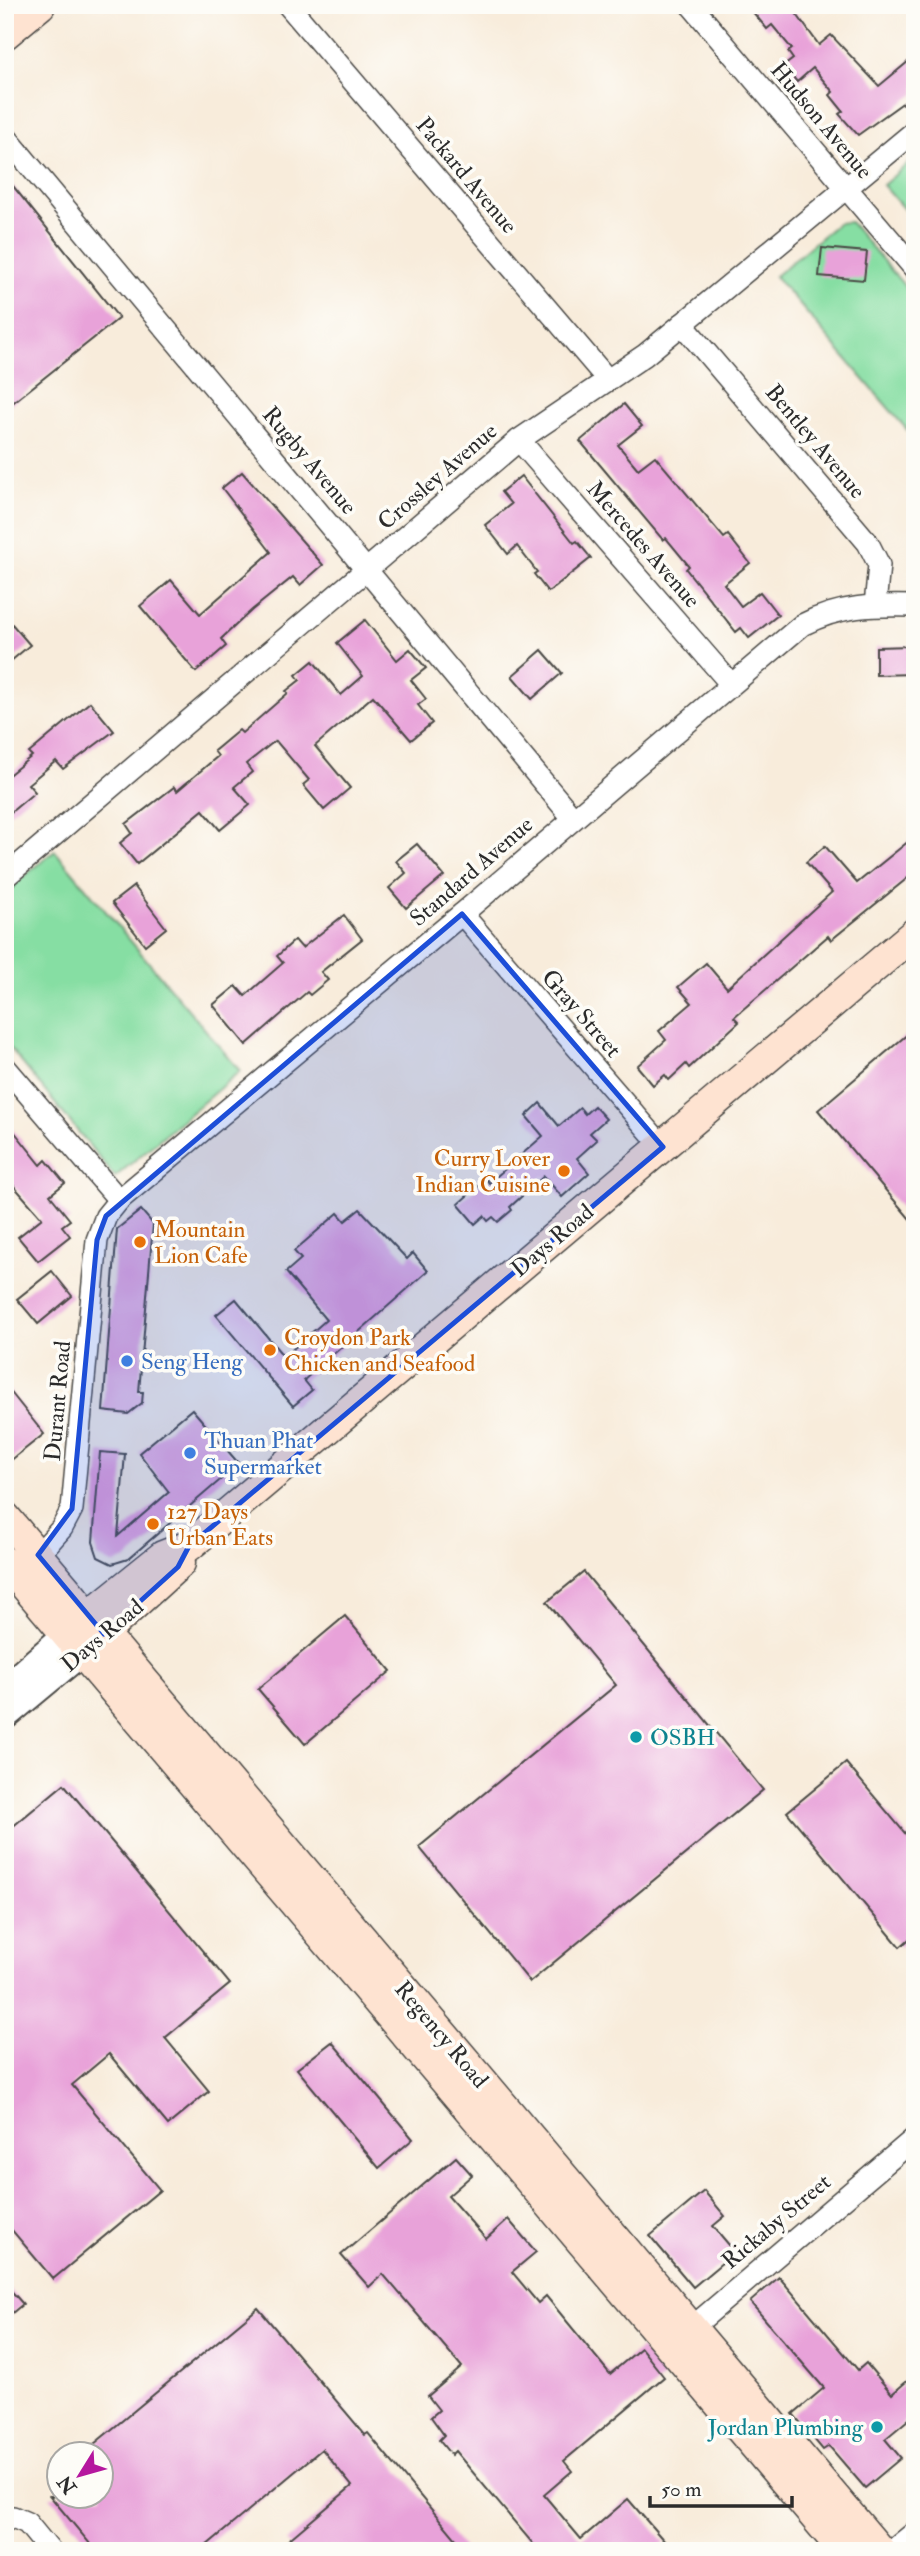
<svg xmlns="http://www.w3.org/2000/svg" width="920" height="2556" viewBox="0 0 920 2556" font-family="'IM FELL Double Pica',serif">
<rect width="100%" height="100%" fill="#fdfcf7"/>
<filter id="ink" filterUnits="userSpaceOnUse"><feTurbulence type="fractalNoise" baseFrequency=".0143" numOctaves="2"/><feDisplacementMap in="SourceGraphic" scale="14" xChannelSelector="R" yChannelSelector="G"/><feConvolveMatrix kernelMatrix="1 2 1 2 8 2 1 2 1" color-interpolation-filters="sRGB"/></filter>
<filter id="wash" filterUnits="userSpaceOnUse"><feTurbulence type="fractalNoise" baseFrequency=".00686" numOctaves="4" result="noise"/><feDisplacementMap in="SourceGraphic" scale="28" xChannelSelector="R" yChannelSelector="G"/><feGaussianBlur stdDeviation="1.57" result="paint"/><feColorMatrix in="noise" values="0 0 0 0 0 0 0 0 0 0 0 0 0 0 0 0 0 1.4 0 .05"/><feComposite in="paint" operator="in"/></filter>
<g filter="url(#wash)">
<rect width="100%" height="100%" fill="#f8ecdb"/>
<!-- green -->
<g fill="#86dea3" stroke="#588467" stroke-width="2">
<polygon points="915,158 915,222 883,185"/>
<polygon points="850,222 915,298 915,439 775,276 838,223"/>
<polygon points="55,851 240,1071 115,1177 5,1042 5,892"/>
</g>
<g id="blocks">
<!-- building -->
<g fill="#e8a2d9">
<polygon points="747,5 790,5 819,45 831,35 879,86 915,56 915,94 858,135 839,114 843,111 830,95 833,92 813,68 797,82 784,66 793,59 788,52 792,49 772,25 767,29"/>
<polygon points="5,176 119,318 5,409"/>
<polygon points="822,248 867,252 864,280 819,276"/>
<polygon points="624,404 642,426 618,445 638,469 655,456 724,538 728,535 750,563 724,584 741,606 760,592 778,615 749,638 741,628 736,632 686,569 689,566 666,538 663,540 580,441"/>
<polygon points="242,472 323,565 300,585 293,577 252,610 221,639 226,646 196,672 140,606 171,580 200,614 271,552 222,488"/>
<polygon points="521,476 574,543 577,541 591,558 548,592 534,574 537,572 517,546 508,554 485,525 511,504 501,492"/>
<polygon points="5,616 30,645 5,666"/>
<polygon points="365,620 397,660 410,649 426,668 411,680 426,699 418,705 432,723 411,740 373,696 315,746 350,788 324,810 303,785 309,780 276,741 271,744 246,764 252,772 234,787 250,805 220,830 203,810 137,864 120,843 132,833 126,824 174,787 177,791 218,756 214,751 239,730 242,733 288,693 286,691 300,680 296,675 313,661 341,695 363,676 337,643"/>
<polygon points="911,646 911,649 915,649 915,674 876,675 876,647"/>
<polygon points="542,650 562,673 532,699 512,676"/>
<polygon points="90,702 114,731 63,769 56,761 28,784 35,792 5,817 5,778 32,756 29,753"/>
<polygon points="915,836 915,872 831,940 828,936 734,1017 739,1022 689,1068 686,1064 669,1080 665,1075 653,1085 637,1066 666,1040 659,1031 692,1003 678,987 706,963 727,988 832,892 806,862 825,846 857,883"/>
<polygon points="417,844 444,876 406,908 389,888 406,873 396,861"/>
<polygon points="134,886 166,928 145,945 112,903"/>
<polygon points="344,915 362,939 321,972 328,980 310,995 307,992 246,1045 213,1005 236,986 245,996 283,963 277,956 295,940 302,948"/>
<polygon points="915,1028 915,1225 818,1110"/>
<polygon points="540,1103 559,1126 580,1108 585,1114 594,1106 606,1119 590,1133 597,1140 577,1158 589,1173 562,1197 544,1176 510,1207 512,1210 498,1222 493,1217 488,1221 484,1216 475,1224 458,1204 486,1179 489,1183 543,1136 526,1116"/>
<polygon points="5,1120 41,1165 46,1160 65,1183 50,1195 70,1220 62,1226 70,1236 38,1261 18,1237 42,1218 5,1176"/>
<polygon points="360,1209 407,1259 413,1253 428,1271 304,1380 312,1390 293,1406 216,1315 236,1299 284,1357 326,1320 286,1272 301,1259 294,1251 338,1213 345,1221"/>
<polygon points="141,1210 153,1224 139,1392 143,1392 142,1403 128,1414 103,1411 117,1229"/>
<polygon points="52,1271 72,1296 38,1324 17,1299"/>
<polygon points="5,1385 44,1434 5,1465"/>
<polygon points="192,1409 239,1464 128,1559 112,1564 98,1557 93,1542 100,1452 125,1454 118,1536 169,1492 139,1453"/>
<polygon points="584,1572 763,1790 530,1982 419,1847 616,1685 547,1602"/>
<polygon points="345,1616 391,1671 305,1744 258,1689"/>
<polygon points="846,1763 915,1845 915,1934 900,1947 787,1812"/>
<polygon points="64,1784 230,1984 165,2038 209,2091 168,2125 109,2054 72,2085 160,2190 53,2279 5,2222 5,1833"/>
<polygon points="332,2042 413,2139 379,2168 297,2069"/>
<polygon points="456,2157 472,2175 448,2196 486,2239 508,2219 536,2252 512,2272 538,2303 546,2296 610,2374 641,2348 664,2377 564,2461 572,2471 544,2495 581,2539 628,2499 665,2542 654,2551 539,2551 455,2451 451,2455 439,2440 444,2435 431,2417 439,2410 428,2396 462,2367 383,2274 369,2287 341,2255"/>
<polygon points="704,2191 725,2216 713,2226 735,2252 693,2287 650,2236"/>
<polygon points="779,2277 858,2370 866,2363 892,2394 907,2381 915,2389 915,2414 885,2439 901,2458 865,2488 829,2446 823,2450 793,2414 824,2388 750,2302"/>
<polygon points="5,2284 23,2304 5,2319"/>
<polygon points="258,2308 365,2435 368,2433 466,2551 294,2551 286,2542 352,2486 322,2449 200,2551 96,2551 50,2496 102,2496 102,2454 82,2454"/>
</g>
</g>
</g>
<g filter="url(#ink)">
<use href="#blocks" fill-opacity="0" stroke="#4a4845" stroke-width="2"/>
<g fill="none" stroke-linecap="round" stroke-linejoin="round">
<defs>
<g id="minor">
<polyline points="288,5 607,379"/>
<polyline points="691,5 915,269"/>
<polyline points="5,136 573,818"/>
<polyline points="682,324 868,543 879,565 875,605"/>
<polyline points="519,440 730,683"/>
<polyline points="5,877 519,440 645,355 915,131"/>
<polyline points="462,914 663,1147"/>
<polyline points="5,1067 119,1200"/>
<path d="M38 1555 62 1528 72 1509 97 1240 106 1216 119 1200 462 914 802 625C841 605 872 605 915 606"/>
<polyline points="682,2336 915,2138"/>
<polyline points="5,2521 13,2517 27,2523 50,2551"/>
<polyline points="892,2551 915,2532"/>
</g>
<g id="tertiary">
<polyline points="5,1688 67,1634"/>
<polyline points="5,1716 82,1652"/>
</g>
<g id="secondary">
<polyline points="5,34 40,5"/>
<polyline points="5,1517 880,2551"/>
<polyline points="5,1562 844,2551"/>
<polyline points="75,1627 163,1556 189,1546 915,933"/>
<polyline points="90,1645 180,1563"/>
</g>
</defs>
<!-- minor casing -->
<use href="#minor" stroke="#4a4845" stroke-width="24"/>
<!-- tertiary casing -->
<use href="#tertiary" stroke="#4a4845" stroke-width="30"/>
<!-- secondary casing -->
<use href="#secondary" stroke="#4a4845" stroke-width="33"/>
<!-- minor -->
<use href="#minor" stroke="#fff" stroke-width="21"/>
<!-- tertiary -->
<use href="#tertiary" stroke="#fff" stroke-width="26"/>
<!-- secondary -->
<use href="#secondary" stroke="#fee3d1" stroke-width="30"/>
</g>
</g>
<!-- marked area -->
<path fill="#1d4ed8" fill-opacity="0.2" stroke="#1d4ed8" stroke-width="5" stroke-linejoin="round" d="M462 914 663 1147 189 1546 178 1567 104 1634 38 1555 72 1509 97 1240 106 1216Z"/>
<!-- markers -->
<g fill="#e8710a" stroke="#fdfcf7" stroke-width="2.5">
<circle cx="564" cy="1171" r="7"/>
<circle cx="140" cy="1242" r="7"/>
<circle cx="270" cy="1350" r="7"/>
<circle cx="153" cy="1524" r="7"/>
</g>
<g fill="#3f7fe0" stroke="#fdfcf7" stroke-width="2.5">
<circle cx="127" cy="1361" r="7"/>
<circle cx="190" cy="1453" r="7"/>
</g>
<g fill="#0f9aa8" stroke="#fdfcf7" stroke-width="2.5">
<circle cx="636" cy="1737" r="7"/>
<circle cx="877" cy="2427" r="7"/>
</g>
<g text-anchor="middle" stroke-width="7" stroke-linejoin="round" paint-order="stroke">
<!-- street labels -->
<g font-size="23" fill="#2b2b2b" stroke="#fdfcf7">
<text transform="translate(822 120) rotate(50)" y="8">Hudson Avenue</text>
<text transform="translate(467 175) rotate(50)" y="8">Packard Avenue</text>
<text transform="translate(816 441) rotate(50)" y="8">Bentley Avenue</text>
<text transform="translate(310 460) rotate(50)" y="8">Rugby Avenue</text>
<text transform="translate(437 476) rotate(-41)" y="8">Crossley Avenue</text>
<text transform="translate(644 544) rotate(49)" y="8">Mercedes Avenue</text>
<text transform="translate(471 871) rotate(-41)" y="8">Standard Avenue</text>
<text transform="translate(582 1013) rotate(49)" y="8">Gray Street</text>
<text transform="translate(552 1240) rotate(-40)" y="8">Days Road</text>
<text transform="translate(57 1401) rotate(-85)" y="8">Durant Road</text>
<text transform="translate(102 1635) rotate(-40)" y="8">Days Road</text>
<text transform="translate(442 2034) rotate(50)" y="8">Regency Road</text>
<text transform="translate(776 2221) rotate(-40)" y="8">Rickaby Street</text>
</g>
<!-- food labels -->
<g font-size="23" fill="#c56008" stroke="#fdfcf7" text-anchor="start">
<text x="550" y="1166" text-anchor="end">Curry Lover<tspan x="550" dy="26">Indian Cuisine</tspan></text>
<text x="154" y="1237">Mountain<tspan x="154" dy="26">Lion Cafe</tspan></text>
<text x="284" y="1345">Croydon Park<tspan x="284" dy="26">Chicken and Seafood</tspan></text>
<text x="167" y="1519">127 Days<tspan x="167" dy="26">Urban Eats</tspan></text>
</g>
<!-- shop labels -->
<g font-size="23" fill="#366cbe" stroke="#fdfcf7" text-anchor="start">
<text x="141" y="1369">Seng Heng</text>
<text x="204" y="1448">Thuan Phat<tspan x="204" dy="26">Supermarket</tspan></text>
</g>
<!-- culture labels -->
<g font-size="23" fill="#0d838f" stroke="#fdfcf7" text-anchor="start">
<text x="650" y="1745">OSBH</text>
<text x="863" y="2435" text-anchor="end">Jordan Plumbing</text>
</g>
</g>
<!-- margin -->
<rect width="920" height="2556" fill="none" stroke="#fdfcf7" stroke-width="28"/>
<!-- north arrow -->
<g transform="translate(80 2475) rotate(233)"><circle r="33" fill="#fdfcf7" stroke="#a9a8a5" stroke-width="2"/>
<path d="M0-5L12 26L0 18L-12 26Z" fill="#b5179e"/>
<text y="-10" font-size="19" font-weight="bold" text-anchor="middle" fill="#2b2b2b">N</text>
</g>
<!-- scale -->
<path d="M650 2496v10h142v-10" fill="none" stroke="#2b2b2b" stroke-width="3.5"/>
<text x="661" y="2496" font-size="21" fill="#2b2b2b" stroke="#fdfcf7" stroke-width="5" paint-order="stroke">50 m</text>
</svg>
